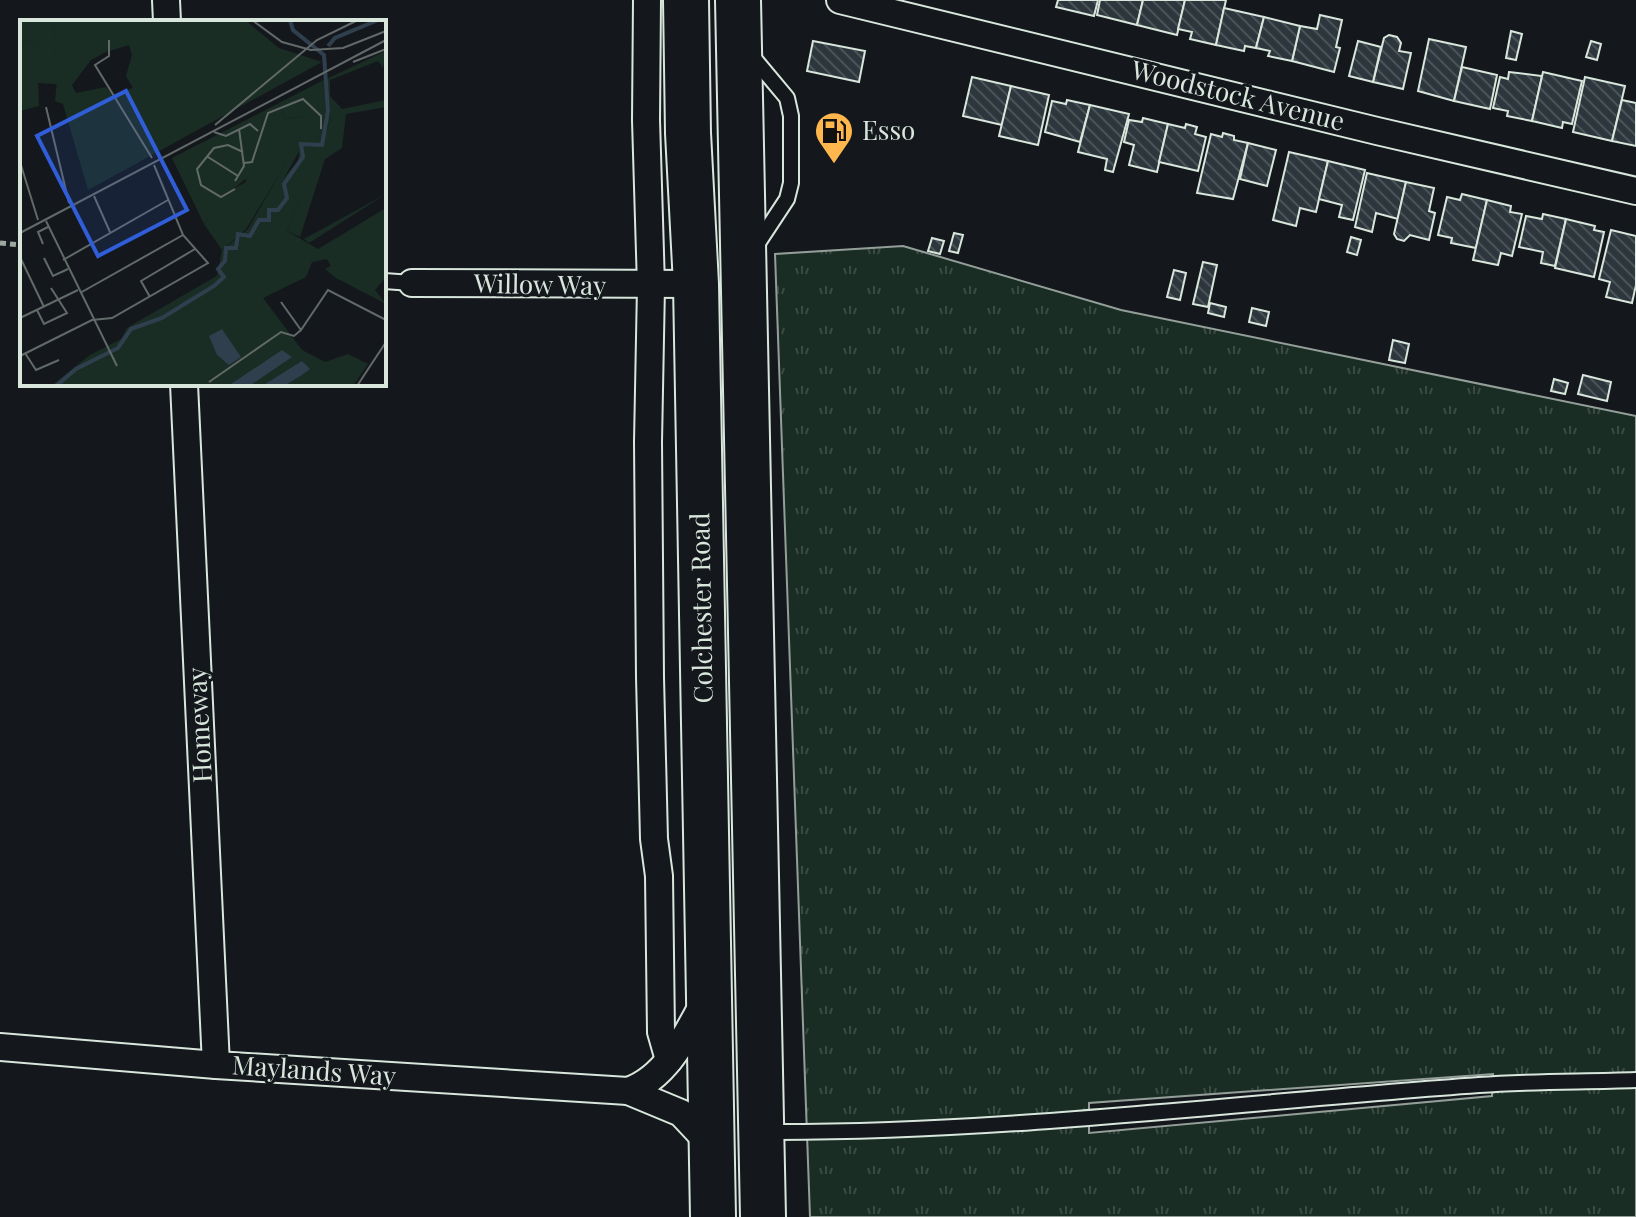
<svg xmlns="http://www.w3.org/2000/svg" width="1636" height="1217" viewBox="0 0 1636 1217" font-family="'Playfair Display',serif">
<defs>
<pattern id="grass-tufts" width="24" height="20" patternUnits="userSpaceOnUse" patternTransform="scale(2)"><rect width="24" height="20" fill="#1a2d24"/><path d="M3 7l-1-3M5 7V3M7 7l1-3M15 17l-1-3M17 17v-4M19 17l1-3" fill="none" stroke="#3b4b43"/></pattern>
<pattern id="building-back-hatch" width="6" height="6" patternUnits="userSpaceOnUse" patternTransform="scale(2)"><rect width="6" height="6" fill="#2c363c"/><path d="M-1 5l2 2M0 0l6 6M5-1l2 2" fill="none" stroke="#4a5358"/></pattern>
</defs>
<rect width="100%" height="100%" fill="#14181c"/>
<!-- grass -->
<path fill="url(#grass-tufts)" stroke="#939e99" stroke-width="2" fill-rule="evenodd" d="M903 246 1121 310 1636 416V1217H810L775 254ZM1493 1074 1492 1096 1089 1133V1103Z"/>
<!-- building -->
<g fill="url(#building-back-hatch)" stroke="#d8e6dc" stroke-width="2">
<polygon points="1058,0 1098,0 1094,16 1056,7"/>
<polygon points="1100,0 1143,0 1137,25 1097,15"/>
<polygon points="1143,0 1185,0 1177,35 1137,25"/>
<polygon points="1185,0 1226,0 1216,45 1190,39 1192,32 1178,29"/>
<polygon points="1224,8 1264,17 1256,48 1245,46 1244,51 1216,45"/>
<polygon points="1320,15 1342,20 1336,47 1340,48 1334,72 1292,61 1300,26 1317,29"/>
<polygon points="1264,17 1300,26 1292,61 1268,56 1270,51 1256,48"/>
<polygon points="1511,31 1522,34 1516,60 1506,58"/>
<polygon points="1389,35 1397,37 1401,43 1399,51 1411,53 1403,89 1373,82 1384,38"/>
<polygon points="1429,39 1466,47 1454,101 1418,91"/>
<polygon points="813,41 865,51 859,82 807,71"/>
<polygon points="1358,41 1381,47 1373,82 1349,76"/>
<polygon points="1591,41 1601,44 1597,60 1586,57"/>
<polygon points="1462,67 1497,75 1490,109 1454,101"/>
<polygon points="1509,72 1542,76 1532,121 1507,116 1508,111 1493,108 1500,77 1508,79"/>
<polygon points="1543,72 1582,81 1572,124 1563,122 1562,128 1532,121"/>
<polygon points="972,77 1011,86 1002,125 963,116"/>
<polygon points="1585,77 1625,86 1612,141 1573,132"/>
<polygon points="1011,86 1049,95 1038,145 999,136"/>
<polygon points="1067,100 1090,105 1080,142 1045,132 1052,101 1066,104"/>
<polygon points="1622,100 1636,103 1636,146 1612,141"/>
<polygon points="1090,105 1129,114 1113,172 1105,170 1107,159 1078,152"/>
<polygon points="1143,118 1168,124 1157,172 1129,165 1134,145 1124,142 1129,120 1142,122"/>
<polygon points="1168,124 1185,128 1186,124 1197,127 1195,134 1206,137 1198,171 1159,162"/>
<polygon points="1223,133 1234,136 1234,140 1248,143 1233,199 1197,193 1211,134 1222,137"/>
<polygon points="1248,143 1276,150 1267,186 1240,179"/>
<polygon points="1289,152 1328,161 1316,212 1300,208 1296,226 1273,220"/>
<polygon points="1328,161 1365,170 1353,220 1339,217 1342,205 1319,199"/>
<polygon points="1367,173 1406,182 1398,219 1376,213 1372,232 1355,227"/>
<polygon points="1406,182 1434,188 1429,211 1435,213 1429,240 1410,235 1404,241 1397,239 1394,234"/>
<polygon points="1462,194 1487,200 1476,248 1451,243 1452,238 1438,235 1447,197 1460,200"/>
<polygon points="1487,200 1511,206 1510,212 1522,214 1512,256 1501,253 1498,265 1473,260"/>
<polygon points="1543,214 1566,219 1555,266 1541,263 1543,252 1519,247 1526,216 1542,219"/>
<polygon points="1566,219 1595,226 1594,230 1604,232 1594,277 1555,268"/>
<polygon points="1611,230 1636,236 1636,285 1632,303 1606,297 1610,282 1599,279"/>
<polygon points="954,233 963,235 958,253 949,251"/>
<polygon points="1351,237 1361,240 1357,255 1347,252"/>
<polygon points="932,238 944,241 940,254 928,251"/>
<polygon points="1203,262 1217,265 1208,307 1193,304"/>
<polygon points="1174,270 1186,273 1180,300 1167,297"/>
<polygon points="1210,303 1226,307 1224,317 1208,313"/>
<polygon points="1252,308 1269,312 1266,326 1249,322"/>
<polygon points="1393,340 1409,344 1405,363 1389,360"/>
<polygon points="1583,375 1611,382 1607,401 1578,394"/>
<polygon points="1554,379 1568,383 1565,394 1551,391"/>
</g>
<g fill="none" stroke-linecap="round" stroke-linejoin="round">
<defs>
<g id="service">
<polyline points="751,55 787,98 791,116 791,183 787,199 756,246"/>
<polyline points="384,281 412,283"/>
<path d="M766 1132C1004 1133 1241 1102 1479 1085 1531 1081 1584 1082 1636 1080"/>
</g>
<g id="minor">
<polyline points="166,0 167,22"/>
<polyline points="647,0 646,120 651,286 648,442 650,677 654,839 659,876 661,1032 669,1060"/>
<polyline points="840,0 1377,131 1636,191"/>
<polyline points="412,283 696,284"/>
<polyline points="184,384 216,1065"/>
<polyline points="0,1047 216,1065 628,1091 681,1113 712,1146"/>
<path d="M628 1091C666 1078 686 1036 704 1002"/>
</g>
<g id="trunk">
<polyline points="686,0 688,133 696,284 713,1217"/>
<polyline points="738,0 763,1217"/>
</g>
</defs>
<!-- service casing -->
<use href="#service" stroke="#d8e6dc" stroke-width="18"/>
<!-- minor casing -->
<use href="#minor" stroke="#d8e6dc" stroke-width="30"/>
<!-- trunk casing -->
<use href="#trunk" stroke="#d8e6dc" stroke-width="48"/>
<!-- path -->
<polyline stroke="#9da8a2" stroke-width="5" stroke-dasharray="6 4" stroke-linecap="butt" points="0,243 22,245"/>
<!-- service -->
<use href="#service" stroke="#14181c" stroke-width="14"/>
<!-- minor -->
<use href="#minor" stroke="#14181c" stroke-width="26"/>
<!-- trunk -->
<use href="#trunk" stroke="#14181c" stroke-width="44"/>
</g>
<!-- icons -->
<defs>
<symbol id="fuel-pin" viewBox="-11 -11 22 30"><path d="M0 17L-7.5 6A9.5 9.5 0 1 1 7.5 6Z" fill="#ffb74d" stroke="#14181c"/><path d="M-5.5-6h7V0h2V4h1.3V-2.5L3-4.5l.8-.8L6-3V5H2.5V1h-1V6h-7ZM-4.2-4.7v3.2H.2V-4.7Z" fill="#111"/></symbol>
</defs>
<g fill-rule="evenodd">
<use href="#fuel-pin" x="812" y="109" width="44" height="60"/>
</g>
<g text-anchor="middle" stroke-width="6" stroke-linejoin="round" paint-order="stroke">
<!-- street labels -->
<g font-size="26" fill="#d8e6dc" stroke="#14181c">
<text transform="translate(1238 96) rotate(14)" y="9">Woodstock Avenue</text>
<text transform="translate(540 285) rotate(1)" y="9">Willow Way</text>
<text transform="translate(702 608) rotate(-91)" y="9">Colchester Road</text>
<text transform="translate(200 725) rotate(-93)" y="9">Homeway</text>
<text transform="translate(314 1071) rotate(4)" y="9">Maylands Way</text>
</g>
<!-- poi labels -->
<g font-size="26" fill="#d8e6dc" stroke="#14181c" text-anchor="start">
<text x="862" y="140">Esso</text>
</g>
</g>
<!-- overview -->
<g transform="translate(20 20)">
<rect width="366" height="366" fill="#14181c"/>
<path d="M34 0H225L259 28 302 42 68 170 43 84 56 73 86 67 92 75 113 68 106 56 112 35 109 25 86 32 71 40 52 65 18 63 19 86 0 91V21L18 23 36 57ZM302 61 311 100 303 117 278 133 264 158 279 182 267 211 298 229 366 188V257L355 270 366 284 316 258 305 249 311 246 307 239 292 242 286 257 243 278 282 330 305 342 328 334 348 344 333 366H31L70 335 101 319 107 308 197 256 202 230 228 209 259 155 284 96 264 99 259 83Z" fill="#1a2d24"/>
<path d="M0 0H34L37 61 52 65 58 77 43 84 35 81 37 61 18 23 0 21ZM366 31 363 48 358 41 310 60V76L322 89 366 80V87L326 94 322 128 305 139 280 217 267 211 279 182 260 170 263 159 278 141 281 122 303 117 311 100 302 61ZM259 83 264 99 285 96 259 155 226 209 202 230 184 204 211 170 226 162 222 132 241 95H236ZM366 174 289 223 284 219ZM207 255 210 259 200 272 162 292 154 305 100 339 107 308 197 256ZM222 285 154 332 181 366H79Z" fill="#1a2d24"/>
<path d="M236 95H242L241 112 232 130 222 133 223 139 236 141 234 152 212 170 219 177 217 187 202 182 184 204 152 138Z" fill="#1a2d24"/>
<path d="M202 309 221 337 209 345 197 335 189 316ZM262 330 272 337 229 366H208ZM282 341 290 349 282 355 264 366H242Z" fill="#2f3f4d"/>
<path fill="none" stroke="#2f3f4d" stroke-width="4" d="M308 26 315 18 358 0M36 366 56 349 98 328 111 309 142 298 194 266 204 257 198 249 205 241 206 228H216L218 214 230 216 239 200H249V190H258L267 178 264 164 283 137 281 124 302 125 308 91 304 35 273 10 270 0"/>
<path fill="none" stroke="#626a69" stroke-width="2" d="M232 0 262 22 291 30 323 28 366 11M89 20V36L75 45 132 138M333 42 366 29M26 87 49 183M195 105 297 20 338 0M194 112 206 116 230 104 238 111M188 137 218 156M0 142 18 200M224 143 232 142 248 93 283 79 301 96V109M215 161 224 146 219 109M215 169 201 177 181 165 177 149 194 128 208 125 223 132M74 176 90 212M26 201 97 346M0 213 366 20M23 224 18 212 28 207M0 237 24 287M24 238 33 256 48 249M43 240 148 180M60 273 163 215M130 277 121 261 175 229M261 282 281 310 308 270 366 300M17 290 24 304 47 293 31 268M0 298 58 270M5 333 16 350 39 340M0 336 72 300 92 298 188 243 163 215 134 145M189 362 261 312 274 316 281 310M337 366 366 322"/>
<path fill="#305dd8" fill-opacity="0.15" stroke="#305dd8" stroke-width="4" d="M106 71 167 190 78 236 17 116Z"/>
<rect width="366" height="366" fill="none" stroke="#d8e6dc" stroke-width="4"/>
</g>
</svg>
